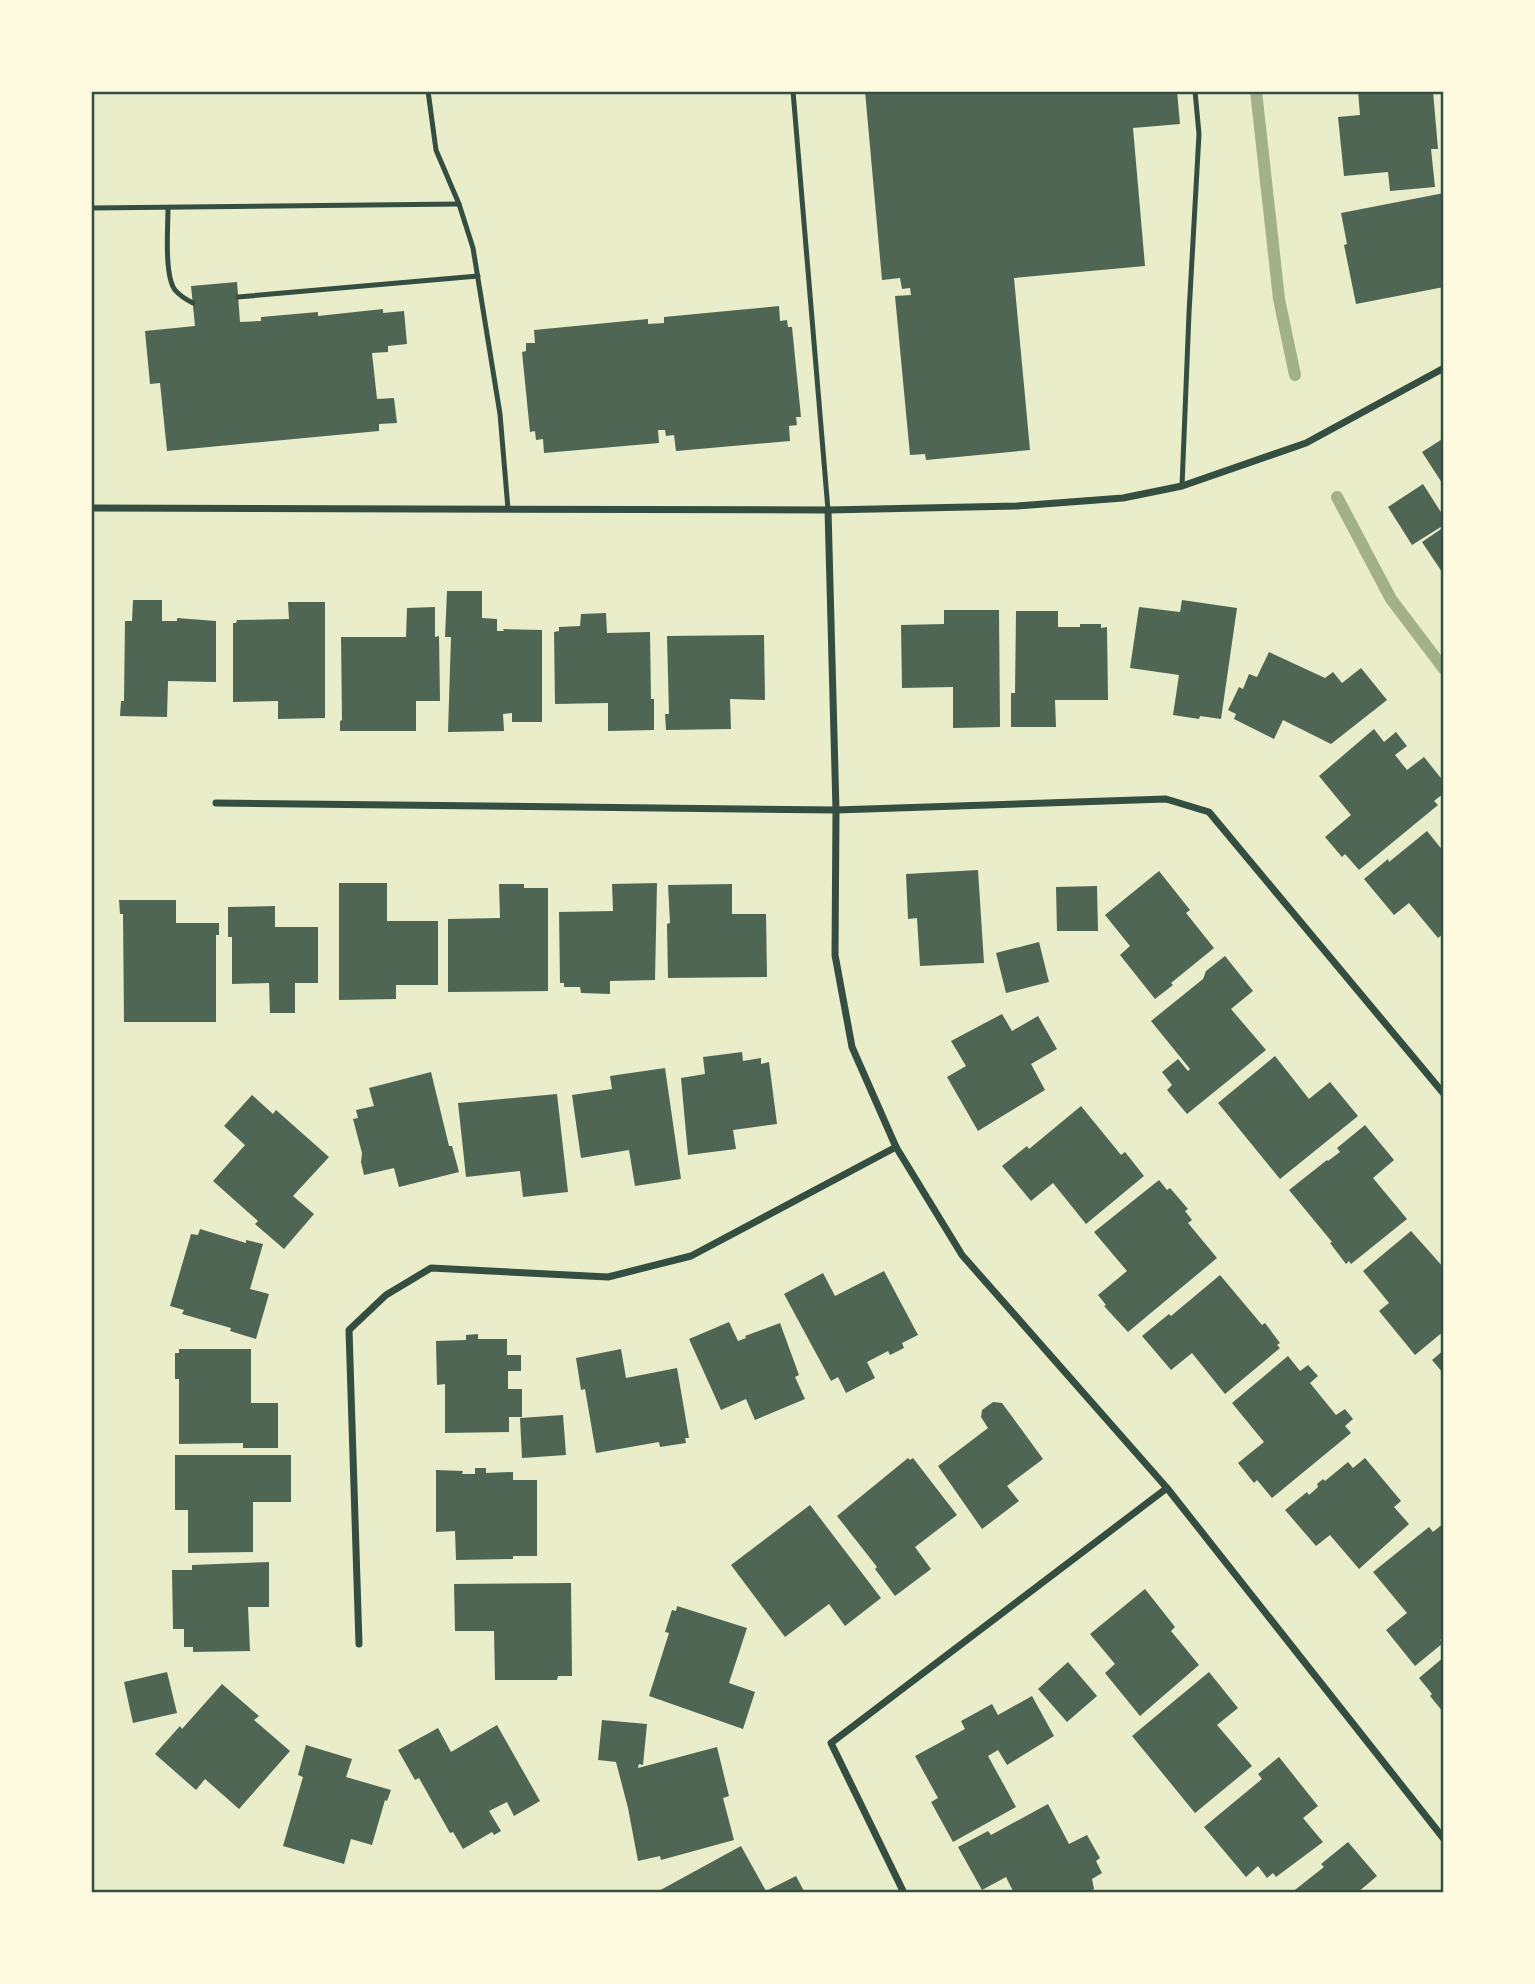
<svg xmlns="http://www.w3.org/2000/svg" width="1535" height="1984" viewBox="0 0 1535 1984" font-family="Quicksand,sans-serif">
<rect width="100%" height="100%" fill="#e9edc9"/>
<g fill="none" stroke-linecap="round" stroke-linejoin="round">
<!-- stream -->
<g stroke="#a3b18a" stroke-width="12">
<polyline points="1256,91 1279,299 1295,375"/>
<polyline points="1337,497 1391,599 1444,669"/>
</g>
</g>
<!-- building -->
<g fill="#4f6655">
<polygon points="865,91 1177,91 1180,124 1133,128 1145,266 1014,278 1030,450 926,460 925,454 910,455 895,296 911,295 910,288 902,289 900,278 882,280"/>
<polygon points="1358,91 1433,91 1438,149 1431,149 1435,187 1390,191 1388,172 1344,176 1338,117 1360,115"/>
<polygon points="1444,193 1444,287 1356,304 1344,245 1347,244 1341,213"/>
<polygon points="237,282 240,322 261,321 261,317 318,312 318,316 383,309 383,313 404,311 407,344 388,346 388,352 372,353 377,399 394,398 397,423 379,424 379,431 167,451 160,383 150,384 145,331 195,326 191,286"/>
<polygon points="779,306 780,321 787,320 788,327 792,327 801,417 796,417 797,425 789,426 790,441 676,451 674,435 666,436 665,430 658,430 659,443 544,453 543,439 536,440 535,431 530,432 522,352 526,351 526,343 535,343 534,330 648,319 648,324 664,323 664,317"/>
<polygon points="1444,438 1444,486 1422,452"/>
<polygon points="1423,484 1444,517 1444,525 1412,545 1388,507"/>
<polygon points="1444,527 1444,575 1422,542"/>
<polygon points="447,591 482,591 482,618 497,619 497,631 504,631 503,629 542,630 542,722 512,722 512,713 503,714 504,731 448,732 451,637 445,637"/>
<polygon points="133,600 162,600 162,621 177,621 177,618 216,621 216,682 168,681 167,717 120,716 121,701 124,701 125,621 132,621"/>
<polygon points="1182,600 1237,608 1221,719 1200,716 1199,719 1173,715 1179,675 1130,668 1139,607 1180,612"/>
<polygon points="288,602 325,602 325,718 278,719 278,701 233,702 233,623 236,623 237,620 289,619"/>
<polygon points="435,607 435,637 439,636 440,701 416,701 416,731 340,731 340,721 342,720 341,637 406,637 407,608"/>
<polygon points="944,610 999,610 1000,727 953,728 953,687 902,688 901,625 944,624"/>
<polygon points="1016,611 1058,611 1058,627 1080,627 1080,624 1101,624 1101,628 1107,627 1108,700 1055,700 1056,727 1011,727 1011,693 1015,693"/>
<polygon points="606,613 607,633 650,632 651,699 654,699 654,730 608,731 608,703 555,704 554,632 559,631 559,627 580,626 581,614"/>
<polygon points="764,635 765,700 730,699 731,729 666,730 665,714 669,714 667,636"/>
<polygon points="1269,652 1325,678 1333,672 1342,683 1361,668 1387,700 1331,744 1283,720 1274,739 1234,719 1236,714 1228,710 1239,687 1243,689 1249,674 1257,677"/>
<polygon points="1374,729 1384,742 1396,732 1407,746 1395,755 1407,770 1424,757 1444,782 1444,793 1434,801 1438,805 1359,870 1345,854 1342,857 1325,837 1351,815 1319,776"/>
<polygon points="1427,831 1444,852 1444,933 1438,938 1409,903 1394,915 1364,879 1388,859 1389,862"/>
<polygon points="978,870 984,963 920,966 917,918 908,919 906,874"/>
<polygon points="1159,871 1190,910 1186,913 1214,948 1171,983 1173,985 1155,999 1120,955 1130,946 1105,915"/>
<polygon points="339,883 387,883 387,921 438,921 438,985 396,985 396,999 339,1000"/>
<polygon points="657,883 655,980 610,981 610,994 581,993 580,987 564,987 564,983 560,983 559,912 613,911 612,884"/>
<polygon points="499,884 524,884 524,888 548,888 548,991 448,992 448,919 500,918"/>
<polygon points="732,884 732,914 766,914 767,977 668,978 667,924 670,923 668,885"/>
<polygon points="1097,886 1098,931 1057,931 1056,887"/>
<polygon points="119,900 176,900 176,923 219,923 219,935 216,935 216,1022 124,1022 123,914 120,914"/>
<polygon points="275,906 275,927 318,927 318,983 295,983 295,1013 270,1013 269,983 232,984 232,937 228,937 228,907"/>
<polygon points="1039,942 1049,982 1006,993 996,953"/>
<polygon points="1225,956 1253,991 1231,1009 1266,1050 1187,1114 1167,1090 1172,1085 1162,1072 1178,1059 1188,1071 1190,1069 1151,1021 1203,979 1206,971"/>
<polygon points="1002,1014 1012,1031 1038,1016 1057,1049 1031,1064 1045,1090 978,1131 947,1077 966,1066 951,1041"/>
<polygon points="742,1052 743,1061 761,1058 761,1064 769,1062 777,1124 733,1130 736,1149 688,1155 681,1078 705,1074 703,1057"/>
<polygon points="1275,1056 1309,1099 1330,1082 1358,1116 1280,1179 1218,1103"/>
<polygon points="665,1068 681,1179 635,1186 629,1150 581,1158 572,1095 612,1089 610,1076"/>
<polygon points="431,1072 449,1146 452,1146 459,1172 399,1187 394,1168 364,1175 361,1162 362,1153 353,1119 358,1118 356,1110 374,1106 369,1088"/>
<polygon points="557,1094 568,1192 523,1197 520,1171 466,1177 458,1103"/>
<polygon points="252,1095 273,1114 276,1110 329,1157 293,1196 314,1214 284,1249 255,1224 258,1221 213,1181 245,1145 224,1126"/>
<polygon points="1081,1106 1121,1155 1125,1152 1144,1176 1086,1224 1053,1183 1031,1201 1002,1166 1027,1146 1029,1149"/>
<polygon points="1365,1125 1394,1160 1373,1178 1407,1219 1351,1264 1349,1261 1346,1264 1330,1243 1332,1242 1289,1190 1327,1160 1328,1161 1340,1152 1337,1148"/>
<polygon points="1159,1180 1167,1190 1170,1188 1188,1209 1185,1211 1192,1220 1188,1223 1217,1258 1128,1332 1104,1306 1106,1305 1098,1295 1127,1271 1094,1232"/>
<polygon points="200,1229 246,1243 246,1240 263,1244 250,1289 269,1294 256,1339 230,1331 231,1328 182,1314 184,1310 170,1306 191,1234 198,1235"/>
<polygon points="1411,1231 1444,1268 1444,1331 1415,1355 1379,1311 1389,1303 1363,1271"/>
<polygon points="884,1271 918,1335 902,1343 904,1348 890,1355 888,1351 867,1362 875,1378 846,1393 838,1377 831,1381 784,1294 823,1273 835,1296"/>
<polygon points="1220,1275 1262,1325 1265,1323 1280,1343 1277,1345 1280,1348 1225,1394 1192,1353 1171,1370 1142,1336 1169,1314 1171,1316"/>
<polygon points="729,1322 738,1341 746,1338 745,1336 780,1323 799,1375 795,1377 805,1399 755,1420 746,1399 721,1410 689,1339"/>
<polygon points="478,1334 478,1339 507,1339 507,1355 521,1355 521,1371 508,1371 508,1389 522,1389 522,1417 509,1417 509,1432 445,1433 445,1384 437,1385 436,1341 466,1340 466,1335"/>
<polygon points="179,1349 251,1349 251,1403 278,1403 278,1448 243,1448 243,1443 179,1444 179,1379 175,1379 175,1353 179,1353"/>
<polygon points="621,1349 626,1378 677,1368 689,1438 685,1438 686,1443 660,1447 659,1442 596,1453 585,1389 581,1390 576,1358"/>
<polygon points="1444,1350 1444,1374 1432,1360"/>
<polygon points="1288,1356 1300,1371 1308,1365 1318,1376 1310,1383 1336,1415 1345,1409 1353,1419 1345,1426 1351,1433 1272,1498 1257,1480 1254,1483 1238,1463 1264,1442 1232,1403"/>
<polygon points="993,1402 1002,1403 1043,1459 1007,1486 1019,1501 982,1529 938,1466 988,1428 981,1417 982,1410"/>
<polygon points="563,1415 566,1455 522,1458 520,1418"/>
<polygon points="175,1455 291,1455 291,1502 253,1502 253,1552 188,1553 188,1510 175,1510"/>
<polygon points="908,1458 910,1460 913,1458 957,1515 915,1547 931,1569 895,1596 875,1569 877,1567 837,1516"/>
<polygon points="1365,1458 1401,1501 1394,1507 1409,1524 1359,1569 1330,1535 1316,1546 1285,1510 1307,1492 1309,1495 1318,1487 1317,1484 1323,1479 1325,1481 1348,1462 1353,1468"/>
<polygon points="475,1468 486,1468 486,1473 513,1472 513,1480 537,1480 537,1556 513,1556 513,1559 456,1560 455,1531 436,1532 436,1470 463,1471 462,1474 475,1474"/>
<polygon points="810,1505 881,1598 845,1626 829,1604 785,1637 731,1565"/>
<polygon points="1444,1523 1444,1637 1440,1640 1443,1643 1415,1666 1386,1630 1407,1613 1373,1572 1429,1527 1433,1532"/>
<polygon points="269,1562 269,1607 248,1607 250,1651 193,1652 193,1647 184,1647 184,1629 173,1629 172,1570 192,1570 192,1565"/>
<polygon points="571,1583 572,1676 558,1676 557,1680 495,1680 494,1631 455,1631 454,1584"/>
<polygon points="1145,1589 1175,1627 1171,1631 1199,1665 1140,1716 1105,1673 1115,1664 1090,1634"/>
<polygon points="677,1606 747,1628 729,1683 755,1692 743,1729 649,1696 669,1633 665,1632 672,1610 676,1611"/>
<polygon points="1444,1657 1444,1713 1430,1696 1432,1694 1419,1678"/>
<polygon points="1068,1662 1097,1696 1067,1722 1038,1689"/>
<polygon points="167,1672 177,1713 133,1723 124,1682"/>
<polygon points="1209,1672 1238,1708 1217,1725 1252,1766 1195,1813 1132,1736"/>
<polygon points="222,1684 259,1716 254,1720 290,1751 239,1809 205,1779 196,1790 155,1754 180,1726 182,1729"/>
<polygon points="1032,1696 1054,1736 1007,1765 998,1750 988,1756 1016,1807 953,1842 931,1802 938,1798 915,1756 965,1729 961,1721 992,1704 998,1715"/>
<polygon points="602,1720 647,1724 643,1765 639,1764 638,1768 717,1747 729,1796 723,1798 734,1840 661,1860 660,1856 638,1861 628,1808 616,1762 598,1760"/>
<polygon points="497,1725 540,1801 514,1816 507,1802 489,1811 501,1831 494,1835 492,1832 463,1849 453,1832 450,1833 419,1778 415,1780 398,1750 438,1728 451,1752"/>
<polygon points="306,1745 352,1759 346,1777 391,1790 387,1801 385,1800 372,1845 351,1839 344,1864 283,1846 303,1777 298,1775"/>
<polygon points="1279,1757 1318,1806 1303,1818 1323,1842 1276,1877 1273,1873 1267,1878 1258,1866 1246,1877 1204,1827 1262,1779 1258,1774"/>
<polygon points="1048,1804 1069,1844 1087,1835 1100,1858 1096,1861 1102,1873 1092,1879 1094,1889 1088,1893 1014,1893 1006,1877 982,1890 958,1847 988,1831 991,1835"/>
<polygon points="1348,1842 1377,1876 1357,1893 1291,1893 1324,1867 1321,1864"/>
<polygon points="741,1846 766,1891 796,1876 805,1893 655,1893"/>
</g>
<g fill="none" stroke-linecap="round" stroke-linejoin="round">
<!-- service -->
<g stroke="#344e41" stroke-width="5">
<polyline points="428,91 436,150 459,204 473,248 500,414 508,509"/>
<polyline points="793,91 828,510"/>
<polyline points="91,208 459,204"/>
<path d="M168 208C168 227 164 275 175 290 180 296 187 300 193 303"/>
<polyline points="238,297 478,276"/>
<polyline points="1182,486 1189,313 1199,134 1195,91"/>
</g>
<!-- minor -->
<g stroke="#344e41" stroke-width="7">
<polyline points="91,508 828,510 1017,506 1123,498 1182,486 1306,443 1444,368"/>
<polyline points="828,510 836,810 835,955 852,1047 896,1147 962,1255 1167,1488 1444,1839"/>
<polyline points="216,803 836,810 1166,799 1209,812 1444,1094"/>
<polyline points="359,1644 349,1330 386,1295 431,1268 608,1277 691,1256 896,1147"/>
<polyline points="904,1893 831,1743 1167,1488"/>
</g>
</g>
<!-- border -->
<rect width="1535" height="1984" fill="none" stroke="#fefae0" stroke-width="186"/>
<rect x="93" y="93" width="1349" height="1798" fill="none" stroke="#344e41" stroke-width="2.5"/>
</svg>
